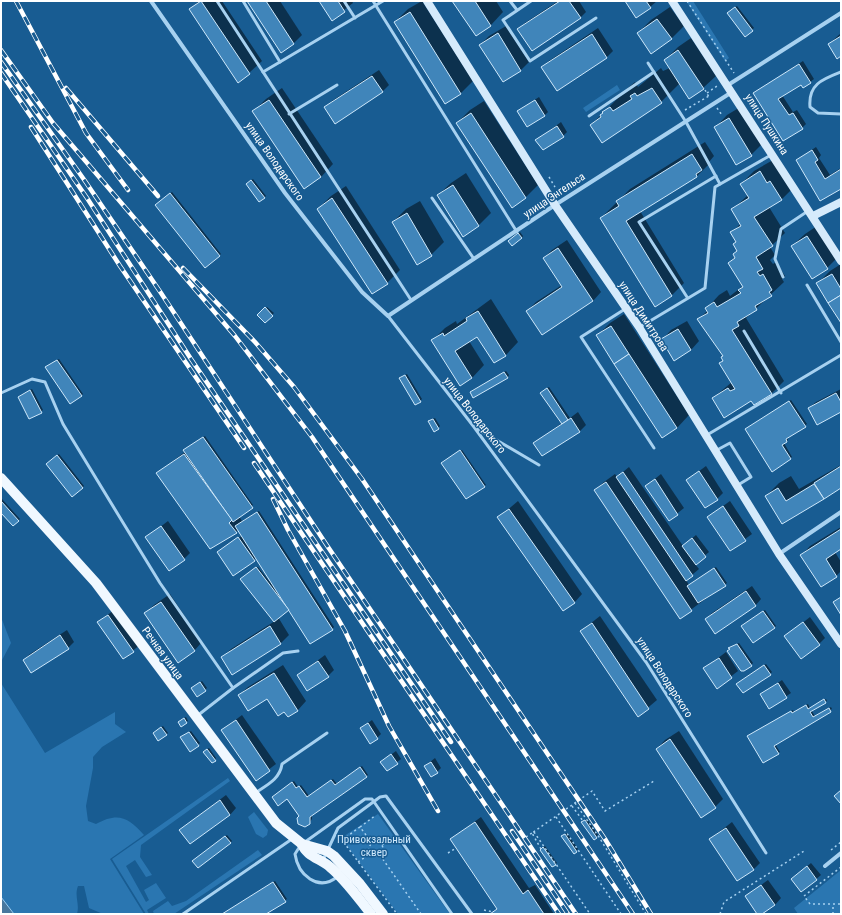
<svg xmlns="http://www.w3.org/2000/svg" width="842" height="915" viewBox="0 0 842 915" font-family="'Roboto Condensed',sans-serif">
<rect width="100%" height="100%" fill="#185c92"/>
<!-- green -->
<g fill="#2a76b1">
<polygon points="686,1 693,1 729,58 725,61"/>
<polygon points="617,85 620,90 586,112 583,108"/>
<polygon points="1,617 11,643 1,662"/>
<path d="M1 683 45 753 115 712V724L126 732 102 747 93 757V768L86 806 88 821 96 824C118 812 128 817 144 835L110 859 144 914H103L89 908 84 886H78C74 896 80 904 77 914H14L1 897Z"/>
<polygon points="228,778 230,781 141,845 140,857 152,875 146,877 135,860 126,866 146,902 149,900 144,890 156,883 166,898 147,910 149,914 146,914 112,859"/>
<polygon points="254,812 268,830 267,835 263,838 256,834 248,817"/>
<polygon points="378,814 450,914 398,914 341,838"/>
<polygon points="258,850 262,855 174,914 154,914 153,911 168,901 172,906 186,901"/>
<polygon points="841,870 841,914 798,914 794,908"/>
</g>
<!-- water -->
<polygon fill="#47779e" stroke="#99cdf2" points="1,897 14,914 1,914"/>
<!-- shadow -->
<g fill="#0007">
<polygon points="199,1 222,1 262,61 249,73 190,10"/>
<polygon points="249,1 280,1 302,35 294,43 281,51"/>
<polygon points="320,1 352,1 353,3 332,19"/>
<polygon points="422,1 473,81 460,94 395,22 408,9"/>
<polygon points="453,1 496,1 503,12 491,25 476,35"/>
<polygon points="558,1 579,1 586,12 580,18 519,29 525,23"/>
<polygon points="626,1 657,1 650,7"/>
<polygon points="737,6 754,28 745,35 730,12"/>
<polygon points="670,7 684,26 671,39 638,33 651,20"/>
<polygon points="506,26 529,62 521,70 503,81 480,45 489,36"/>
<polygon points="598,28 613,51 607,57 558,89 543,67 549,61"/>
<polygon points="841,33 841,55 829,44"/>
<polygon points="691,38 716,76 703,88 680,83 661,102 591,125 629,87 635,82 638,87 661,68 663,71 670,68 665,60 678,47"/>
<polygon points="803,61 814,79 810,82 801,84 782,95 793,112 797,110 806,124 802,128 754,93"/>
<polygon points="379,70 389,85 382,92 326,108 332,101"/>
<polygon points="282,88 333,164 321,177 254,111 266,99"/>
<polygon points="539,97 548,112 544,116 518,111"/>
<polygon points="484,101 538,185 526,197 457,123 470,110"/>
<polygon points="742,106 764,142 751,155 715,128 727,115"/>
<polygon points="561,122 567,132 563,136 537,140"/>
<polygon points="705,142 714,156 709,162 709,164 697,176 640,211 684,283 672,295 656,305 601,218 630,189"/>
<polygon points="816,147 821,155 819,158 830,175 841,168 841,188 820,200 797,160"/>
<polygon points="773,160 794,187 781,200 769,207 785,233 770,247 775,255 770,260 773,264 776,262 785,276 782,279 784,282 746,318 784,381 771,394 752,400 713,398 732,382 720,363 724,360 724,355 699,319 708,310 707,308 719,295 727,290 730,296 743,286 729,263 735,257 738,250 734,244 737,241 732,233 741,223 732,210 748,195 741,184 754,171"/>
<polygon points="466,173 491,213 479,225 463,235 438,195 451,183"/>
<polygon points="253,179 266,196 264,198 249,182"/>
<polygon points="346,186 400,270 387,283 318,209 331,196"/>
<polygon points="172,192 221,254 206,267 158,204"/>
<polygon points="420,201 444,242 431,255 417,263 393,222 406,209"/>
<polygon points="820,224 840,255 827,268 792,246 805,234"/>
<polygon points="520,232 523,236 522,238 511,240"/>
<polygon points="567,240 601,292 593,301 527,311 536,302 562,285 544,258 552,250"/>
<polygon points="841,264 841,321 817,284 830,271"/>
<polygon points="491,299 518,342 506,355 494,362 477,335 469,341 484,365 472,378 461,385 432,341 445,328 456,321 457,324"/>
<polygon points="267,307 274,313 265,322 259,315"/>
<polygon points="624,314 689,415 677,428 598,335 610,323"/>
<polygon points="687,321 699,341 691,350 663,339 671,330"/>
<polygon points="59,359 83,394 81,396 48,366"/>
<polygon points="506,371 509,375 508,377 474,397 473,390"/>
<polygon points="407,374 422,399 420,401 402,377"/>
<polygon points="549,387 570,418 578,412 586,425 580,431 543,455 535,443 562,423 543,391"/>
<polygon points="32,389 43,410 30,418 21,395"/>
<polygon points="841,389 841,411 809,408 816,402"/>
<polygon points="791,400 807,424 787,437 788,440 784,443 792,457 772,470 747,428"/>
<polygon points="435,418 440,426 438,428 431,420"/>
<polygon points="205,436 253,505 239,516 242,521 259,511 334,627 332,629 289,608 278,617 289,635 281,643 233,673 223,657 231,649 275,621 243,578 258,567 269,581 270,580 256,558 254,560 218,552 243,535 238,530 236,532 158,473"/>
<polygon points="462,450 486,485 484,486 444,461"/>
<polygon points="59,454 84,486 82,488 49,463"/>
<polygon points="841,465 841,487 782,523 766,496 779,483 791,476 799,489"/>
<polygon points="706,466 723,493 717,499 687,480"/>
<polygon points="629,467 683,546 696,535 709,552 695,564 699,569 686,580 689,585 716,567 727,583 681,617 595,490 604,482 615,474 617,477"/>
<polygon points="661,474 684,508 669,520 646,486"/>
<polygon points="2,499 20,519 13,525 1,512"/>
<polygon points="518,501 582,594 574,603 499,517"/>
<polygon points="730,501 752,534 730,550 708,517"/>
<polygon points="168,521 190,553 184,559 147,537"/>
<polygon points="841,527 841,548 835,552 841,562 841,571 836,576 802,555 810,546"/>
<polygon points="752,586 761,599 755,606 706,619 712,613"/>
<polygon points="170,594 202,642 194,651 145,614 154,605"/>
<polygon points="115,609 140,645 123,658 99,622"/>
<polygon points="765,610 776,626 774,628 744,624"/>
<polygon points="600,616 657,700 638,716 581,631"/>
<polygon points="810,617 825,638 819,644 786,636"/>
<polygon points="67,630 74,642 68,648 24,660 30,654"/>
<polygon points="739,643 753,663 751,665 730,648"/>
<polygon points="726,652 738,671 717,687 705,668"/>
<polygon points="325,655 334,670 328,676 298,675"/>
<polygon points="766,664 772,672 770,674 739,682"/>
<polygon points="283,665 306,701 298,710 288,716 284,710 268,698 239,695 248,687"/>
<polygon points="782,680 791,693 770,707 762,694"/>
<polygon points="202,681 207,688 198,696 194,687"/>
<polygon points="826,699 827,701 825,702 811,710 815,716 831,707 832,709 775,744 780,752 778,753 750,735 793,710 794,712 808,704 810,708"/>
<polygon points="242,715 276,764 256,779 222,730"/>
<polygon points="186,717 188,721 186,722 181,720"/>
<polygon points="372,720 381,734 377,738 361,728"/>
<polygon points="163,726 168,733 166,735 156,731"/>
<polygon points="191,731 200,743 198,745 183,736"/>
<polygon points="679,731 723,799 715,807 657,749 665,740"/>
<polygon points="209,748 216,758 215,760 206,750"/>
<polygon points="396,751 401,759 387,770 381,762"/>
<polygon points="435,758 441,768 437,772 425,766"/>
<polygon points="362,766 368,775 312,815 312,819 307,826 303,826 299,823 300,816 288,798 275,795 294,781 298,787 301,785 309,796 333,779 337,784"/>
<polygon points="226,795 236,808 230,815 180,830"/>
<polygon points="481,817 529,888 535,885 554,914 491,914 498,908 451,839"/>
<polygon points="587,819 598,835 594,839 584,821"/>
<polygon points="732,822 760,863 754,869 710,839"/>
<polygon points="567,833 578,849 574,853 564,835"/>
<polygon points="227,835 232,841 230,843 195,859"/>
<polygon points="545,846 557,863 555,864 543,848"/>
<polygon points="811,863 821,875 802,891 792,879"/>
<polygon points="768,880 781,898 775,905 758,914 746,896"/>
<polygon points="275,881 287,899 264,914 223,914"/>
</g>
<!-- building -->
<g fill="#4085ba" stroke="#cee8fb">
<polygon points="201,1 250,74 238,83 189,9"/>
<polygon points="247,1 266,1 294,44 281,53"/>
<polygon points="319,1 338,1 345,12 332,21"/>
<polygon points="452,1 475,1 491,26 476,36"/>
<polygon points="560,1 569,1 581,18 532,51 517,29"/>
<polygon points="625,1 646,1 651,8 636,18"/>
<polygon points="735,7 753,31 745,37 727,13"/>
<polygon points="410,12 461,94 445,104 394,22"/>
<polygon points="657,19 672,39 651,54 637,33"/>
<polygon points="498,33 521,71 503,82 479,45"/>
<polygon points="592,34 607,58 557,91 541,67"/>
<polygon points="841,36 841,56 837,59 828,44"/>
<polygon points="678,50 704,89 689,99 664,60"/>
<polygon points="799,64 811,83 803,88 801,85 778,99 789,115 793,113 803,129 783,141 753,93"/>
<polygon points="372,76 383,92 335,124 324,107"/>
<polygon points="652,88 662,103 602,143 590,125 601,117 600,115 603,113 602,112 610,107 613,111 632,99 630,96 635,93 637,96"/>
<polygon points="269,100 321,177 304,189 252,111"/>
<polygon points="535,100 545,116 527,127 517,111"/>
<polygon points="471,113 526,198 512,208 456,123"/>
<polygon points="729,118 752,156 736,165 714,127"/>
<polygon points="557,126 564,137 543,150 535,140"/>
<polygon points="812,150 818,160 815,162 825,179 841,169 841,189 820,201 796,160"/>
<polygon points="692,154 702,170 696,174 697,177 626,221 672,296 655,307 600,218 619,206 616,201"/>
<polygon points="760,171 767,183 770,181 782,200 754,217 773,246 756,257 763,269 757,272 760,276 763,274 772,290 769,292 772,296 755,306 757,310 737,322 739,326 732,330 772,394 754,405 751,401 724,418 712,398 728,388 730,391 735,389 719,363 723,361 721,357 723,356 697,319 708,313 705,308 714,302 717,307 741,293 738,290 743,287 728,263 735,258 733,254 737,251 733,244 736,242 730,232 741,226 731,209 749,198 740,184"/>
<polygon points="251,180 265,198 259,202 246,184"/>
<polygon points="453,185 479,226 463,237 437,195"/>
<polygon points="170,193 220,256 205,268 155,205"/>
<polygon points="332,198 388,284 372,294 317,209"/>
<polygon points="407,213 432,256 417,265 392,222"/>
<polygon points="518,233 522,238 512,246 508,241"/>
<polygon points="807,236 828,269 812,279 791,246"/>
<polygon points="558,248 593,301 542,335 526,311 562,287 543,258"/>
<polygon points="832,274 841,289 841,295 828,303 816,283"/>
<polygon points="841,295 841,323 828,303"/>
<polygon points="265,307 273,316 265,323 257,315"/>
<polygon points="478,311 506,356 494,363 477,337 455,351 472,378 460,386 431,340 443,333 444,336 467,321 466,318"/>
<polygon points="611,326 629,354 614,364 596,335"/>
<polygon points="678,329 691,350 674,361 661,339"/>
<polygon points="629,354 677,428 662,438 614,364"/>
<polygon points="57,360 82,396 70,404 45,367"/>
<polygon points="504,372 508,378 473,398 470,392"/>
<polygon points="405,375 421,402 415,405 399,378"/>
<polygon points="547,388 568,420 562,424 540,393"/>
<polygon points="30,390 42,413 29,419 18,397"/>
<polygon points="836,393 841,402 841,412 817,425 808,408"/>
<polygon points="789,401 806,427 786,439 787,442 782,445 791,459 772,472 745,429"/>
<polygon points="571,418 580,432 542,456 533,443"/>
<polygon points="433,419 439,429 434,432 428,421"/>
<polygon points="203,437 253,508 233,522 183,450"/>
<polygon points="460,450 485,487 466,499 441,463"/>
<polygon points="184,454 232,520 229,523 237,533 210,549 156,473"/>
<polygon points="57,455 83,488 72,497 46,464"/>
<polygon points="841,466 841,488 824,499 814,483"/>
<polygon points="699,471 718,500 705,508 686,480"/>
<polygon points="623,472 693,576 686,581 616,477"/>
<polygon points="655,479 678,515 669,521 645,486"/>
<polygon points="606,482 692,611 680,619 594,490"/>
<polygon points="814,484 824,499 782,524 765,496 778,488 786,501"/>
<polygon points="1,501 19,521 13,526 1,513"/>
<polygon points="723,506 746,541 730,551 707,517"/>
<polygon points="509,509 575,603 563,611 497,517"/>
<polygon points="257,512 333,630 310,644 235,526"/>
<polygon points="161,526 185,560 169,571 145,537"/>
<polygon points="841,529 841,549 826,559 837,577 821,587 800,555"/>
<polygon points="238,537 255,561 233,576 217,552"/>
<polygon points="692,538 706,557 696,565 682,546"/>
<polygon points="256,567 289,610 274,622 240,579"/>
<polygon points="714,568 726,586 698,603 687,586"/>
<polygon points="746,591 756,606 715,634 705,619"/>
<polygon points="841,597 841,615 833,602"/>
<polygon points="161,602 195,651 178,663 144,613"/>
<polygon points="763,611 775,628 753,643 741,626"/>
<polygon points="108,615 134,652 123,659 97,622"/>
<polygon points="803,622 820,645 801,659 784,636"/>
<polygon points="592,623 649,709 638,717 580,631"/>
<polygon points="270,626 281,644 232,675 221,657"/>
<polygon points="60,635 69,649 31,673 23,660"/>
<polygon points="737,644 752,666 744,671 741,671 727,651 730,649 728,648"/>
<polygon points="719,658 732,678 717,689 703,668"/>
<polygon points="318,661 329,677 307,691 297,675"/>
<polygon points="764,665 771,675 743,693 736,684"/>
<polygon points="274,673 298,711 288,717 284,712 278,716 267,699 248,711 238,695"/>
<polygon points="200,682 206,691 197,697 191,688"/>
<polygon points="778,683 787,698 769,709 760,694"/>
<polygon points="824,699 826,703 810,712 813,717 829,708 831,712 774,746 779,754 763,763 747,736 791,711 792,713 806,705 808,709"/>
<polygon points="184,718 187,723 181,727 178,722"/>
<polygon points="236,720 270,771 256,781 221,730"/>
<polygon points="368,723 378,739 370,744 360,728"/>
<polygon points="161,727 167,735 158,741 153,733"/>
<polygon points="189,732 199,746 190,752 180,737"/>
<polygon points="670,739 716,808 701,818 656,749"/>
<polygon points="207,749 216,761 212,763 203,752"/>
<polygon points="391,754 398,764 387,771 380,762"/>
<polygon points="431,762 438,773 431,777 424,766"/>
<polygon points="360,767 367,777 310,817 310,824 305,827 298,824 297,818 299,816 287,799 278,806 272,797 292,782 296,788 299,786 307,797 331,780 335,785"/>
<polygon points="841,790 841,804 834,796"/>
<polygon points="220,800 230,815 190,844 179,830"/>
<polygon points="585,820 597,838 594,840 581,822"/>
<polygon points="475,822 523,894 528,890 544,914 490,914 497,909 450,839"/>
<polygon points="726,828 754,870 737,881 709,839"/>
<polygon points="565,834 577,852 574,854 561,836"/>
<polygon points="225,836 231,843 198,868 192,861"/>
<polygon points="543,847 556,865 552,867 540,850"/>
<polygon points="807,866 817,880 801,892 791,879"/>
<polygon points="273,882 286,902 266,914 222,914"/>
<polygon points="761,885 775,905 762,914 757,914 745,896"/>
</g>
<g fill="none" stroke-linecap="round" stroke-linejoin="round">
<!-- path -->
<g stroke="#a7d1f0" stroke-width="1.5" stroke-dasharray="2 3" stroke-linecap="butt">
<polyline points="687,1 734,73"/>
<polyline points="705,90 709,97"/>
<polyline points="707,93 717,86"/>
<polyline points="717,108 722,115"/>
<polyline points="685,110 709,96"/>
<polyline points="549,177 555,187"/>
<polyline points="575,803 599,837 646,914"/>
<polyline points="572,806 583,821"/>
<polyline points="556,817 621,914"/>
<polyline points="360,827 376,815"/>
<polyline points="534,832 590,914"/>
<polyline points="526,837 532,833"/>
<circle cx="376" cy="849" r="7"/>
<polyline points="372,843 360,827 342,840 397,914"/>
<polyline points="382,845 392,838"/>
<polyline points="541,849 532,833 592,791 605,811 654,781"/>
<polyline points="831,850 841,842"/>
<polyline points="448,853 456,848"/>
<polyline points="380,855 421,914"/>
<polyline points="358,862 370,854"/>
<polyline points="841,867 804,896 810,904 841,904"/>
<polyline points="484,910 493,912"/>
<polyline points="720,914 724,902 804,851"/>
<polyline points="833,914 833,904"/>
</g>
<!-- lane -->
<g stroke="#a7d1f0" stroke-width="3">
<polyline points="217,1 411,300"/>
<polyline points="243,1 280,62"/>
<polyline points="344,1 355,18"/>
<polyline points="373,1 517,232"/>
<polyline points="510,1 517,10"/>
<polyline points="531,1 503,20 530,61 596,18"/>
<polyline points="648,63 686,122 720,184"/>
<polyline points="263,72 383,1"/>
<path d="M841 72C823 79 808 84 810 107L818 113 841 114"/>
<polyline points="289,114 337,85"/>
<polyline points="589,116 654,72"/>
<polyline points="432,198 474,259"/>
<polyline points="783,277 775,259 781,229 808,211"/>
<polyline points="807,285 841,342"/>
<polyline points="687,297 639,222 716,176"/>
<polyline points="625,309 581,337 654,448"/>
<polyline points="388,316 474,427 646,662 766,853"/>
<polyline points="640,327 705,288 715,187 771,155"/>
<polyline points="744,331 781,393"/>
<polyline points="1,393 32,379 45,382 63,424 122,521 160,583 233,688 197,716"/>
<polyline points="476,428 539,465"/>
<polyline points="707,435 841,355"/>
<polyline points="717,450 730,443 751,477 738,485"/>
<polyline points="233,688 283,653 298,651"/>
<path d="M255 793C267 785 280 779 282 764L327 733"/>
<polyline points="305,842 365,799 372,799 452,914"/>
<path d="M300 846 295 854C298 875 318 892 337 877"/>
<polyline points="323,860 338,828 380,797 386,796 472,914"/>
<polyline points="183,914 292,839"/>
</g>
<!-- street -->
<g stroke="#a7d1f0" stroke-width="4">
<polyline points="151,1 285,193 362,292 388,316 555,205 732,92"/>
<polyline points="728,85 841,13"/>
<polyline points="779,554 841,512"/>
<polyline points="825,866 841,853"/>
</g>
<!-- secondary -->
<g stroke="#d5eafb" stroke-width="8">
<polyline points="427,1 555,205 639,327 779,554 841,644"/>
<polyline points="672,1 841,261"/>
<polyline points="813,216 841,202"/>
</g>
<!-- primary -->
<g stroke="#f0f8ff" stroke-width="10">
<polyline points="1,478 96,583 276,823 302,844 327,851 334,856 360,884 383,914"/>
<path d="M302 844C306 856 321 859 330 867 346 880 358 898 371 914"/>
</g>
<defs>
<g id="rail">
<polyline points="16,1 86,133 128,190"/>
<polyline points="1,50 53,123 235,336 312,437 633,914"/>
<polyline points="1,62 85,181 161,293 326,544 576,914"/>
<polyline points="1,73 87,198 191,359 451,742"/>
<polyline points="66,88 158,196"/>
<polyline points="31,127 120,266 244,448"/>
<polyline points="183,268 255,342 294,387 362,479 605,839 651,914"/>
<polyline points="254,463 559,914"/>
<polyline points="273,499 288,530 345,631 389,726 438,811"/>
<polyline points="512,831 568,914"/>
</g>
</defs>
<!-- rail casing -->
<use href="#rail" stroke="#fff" stroke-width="4.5"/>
<!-- rail -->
<use href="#rail" stroke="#185c92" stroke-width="3" stroke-dasharray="9" stroke-linecap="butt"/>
</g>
<g text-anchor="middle" stroke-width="3" stroke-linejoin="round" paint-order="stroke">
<!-- street labels -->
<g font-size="11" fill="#fff" stroke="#185c92">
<text transform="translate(767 124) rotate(57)" y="4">улица Пушкина</text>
<text transform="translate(275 161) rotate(55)" y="4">улица Володарского</text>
<text transform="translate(554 195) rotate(-34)" y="4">улица Энгельса</text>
<text transform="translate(644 316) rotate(57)" y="4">улица Димитрова</text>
<text transform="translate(475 415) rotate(52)" y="4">улица Володарского</text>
<text transform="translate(163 653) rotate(54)" y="4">Речная улица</text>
<text transform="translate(665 677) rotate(57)" y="4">улица Володарского</text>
</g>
<!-- park labels -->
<g font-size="11" fill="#cee8fb" stroke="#185c92">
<text x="374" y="843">Привокзальный<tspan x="374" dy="13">сквер</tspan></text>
</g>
</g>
<!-- border -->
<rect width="842" height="915" fill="none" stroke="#ffffff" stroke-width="4"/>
</svg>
